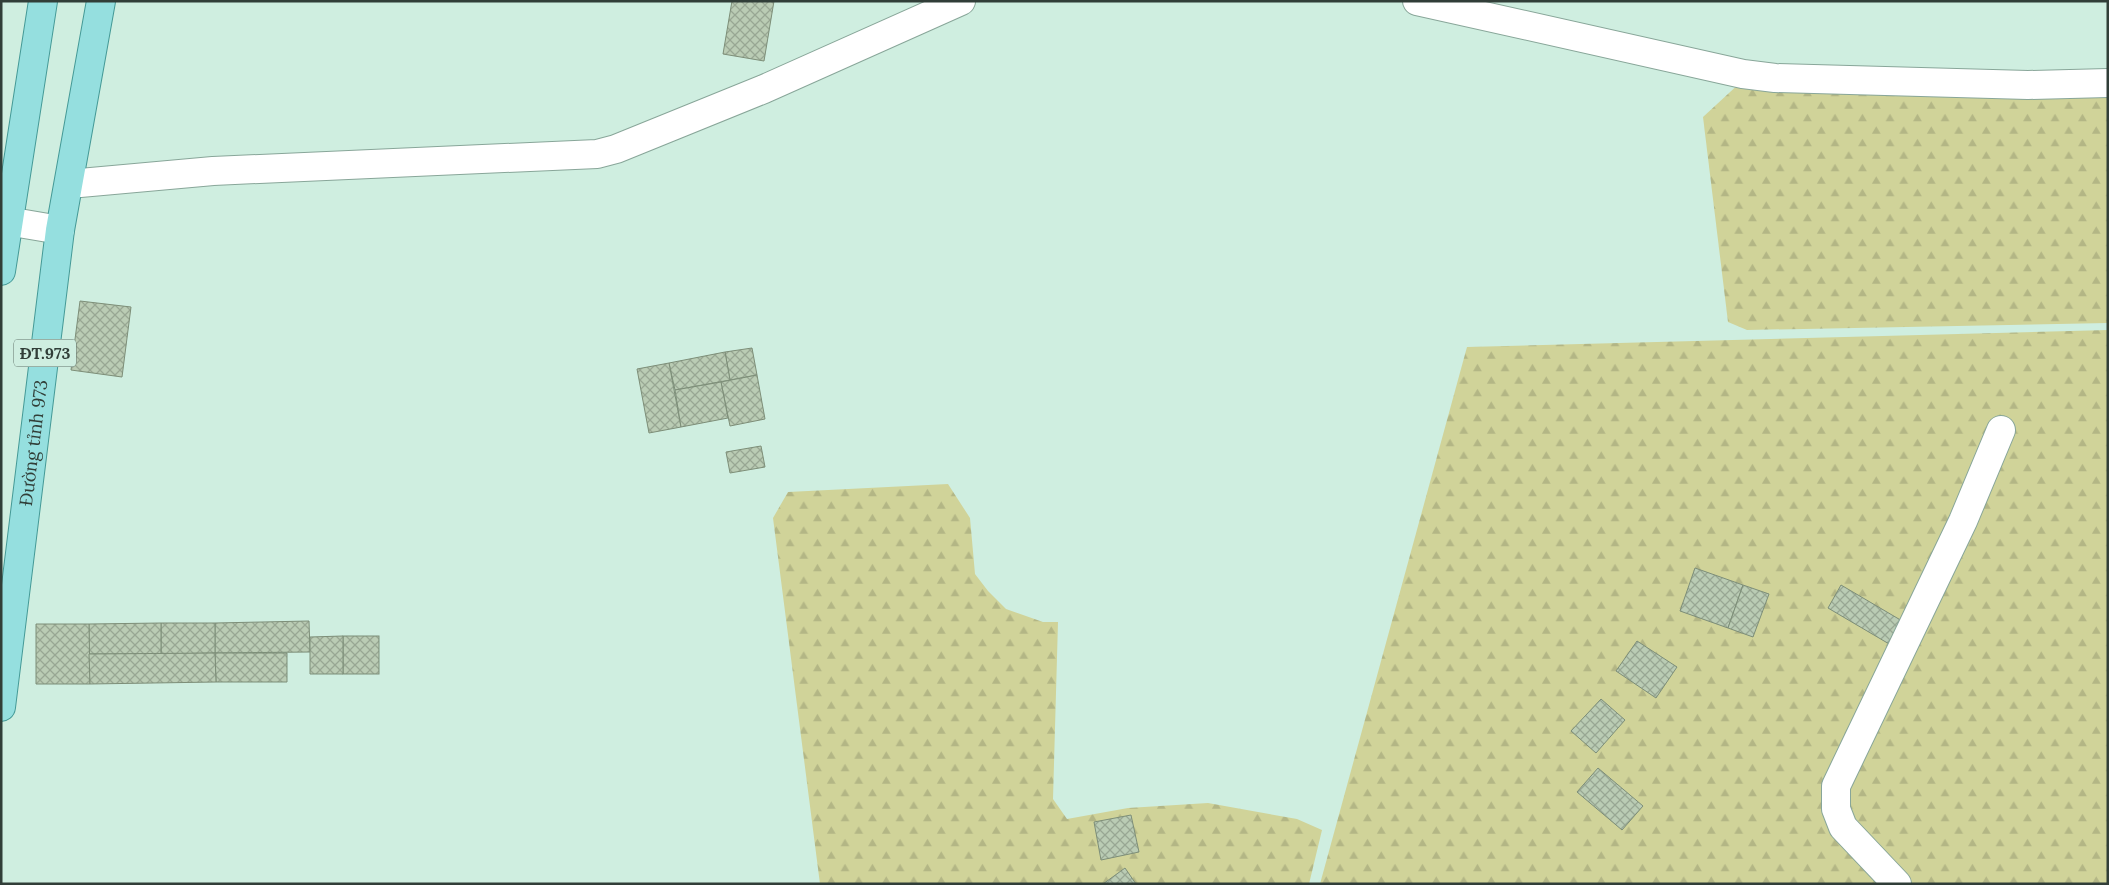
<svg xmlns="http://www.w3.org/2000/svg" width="2109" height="885" viewBox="0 0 2109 885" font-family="Lora,serif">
<defs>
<pattern id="forest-firs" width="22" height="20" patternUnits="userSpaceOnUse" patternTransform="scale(1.25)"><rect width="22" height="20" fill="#d0d399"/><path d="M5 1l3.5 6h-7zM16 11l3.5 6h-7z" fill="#b3b685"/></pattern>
<pattern id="building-cross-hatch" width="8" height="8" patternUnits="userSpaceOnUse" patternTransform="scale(1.25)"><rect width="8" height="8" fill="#baccb4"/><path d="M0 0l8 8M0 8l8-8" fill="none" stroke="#98a793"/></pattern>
</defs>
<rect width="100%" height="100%" fill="#cfeee0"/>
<!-- forest -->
<g fill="url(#forest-firs)">
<polygon points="1742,81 2108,89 2108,323 1747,330 1728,322 1703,117"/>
<polygon points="2108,330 2108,884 1320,884 1467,347"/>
<polygon points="948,484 970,518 975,574 988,591 1006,609 1043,622 1058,622 1053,799 1067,819 1128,808 1208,803 1297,819 1322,830 1309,884 820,884 773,518 788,492"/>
</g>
<!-- building -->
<g fill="url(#building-cross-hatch)" stroke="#7d8e78">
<polygon points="732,1 774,1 764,61 723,54"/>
<polygon points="80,301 131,307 122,377 71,370"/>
<polygon points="752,348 757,375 730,380 725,352"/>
<polygon points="725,352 730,380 675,390 669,363"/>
<polygon points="669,363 681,427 649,433 637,369"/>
<polygon points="757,375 765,419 730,426 721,382"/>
<polygon points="721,382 728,418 681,427 675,390"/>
<polygon points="761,446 765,467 730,473 726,452"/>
<polygon points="1695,568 1743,585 1728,628 1680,611"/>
<polygon points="1743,585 1769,594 1753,637 1728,628"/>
<polygon points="1841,585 1909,625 1896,648 1828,608"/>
<polygon points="309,621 310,652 215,653 215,623"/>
<polygon points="161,623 215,623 215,653 161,654"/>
<polygon points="161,623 161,654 89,654 89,624"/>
<polygon points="36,624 89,624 90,684 36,684"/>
<rect x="343" y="636" width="36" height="38"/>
<polygon points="343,636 343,674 310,674 310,637"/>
<polygon points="1637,641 1677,667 1656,698 1616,671"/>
<polygon points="215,653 287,653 287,682 216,682"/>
<polygon points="215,653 216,682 90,684 89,654"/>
<polygon points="1601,699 1625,720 1596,753 1571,731"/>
<polygon points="1598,768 1643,806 1622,830 1577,792"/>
<polygon points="1131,815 1139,852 1101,860 1094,822"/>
<polygon points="1125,868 1136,884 1103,884"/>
</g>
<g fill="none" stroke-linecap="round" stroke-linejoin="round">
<defs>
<g id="minor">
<polyline points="1417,1 1743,74 1775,78 2028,85 2108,83"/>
<polyline points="69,184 213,171 597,154 616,149 764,89 961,1"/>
<polyline points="1,220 60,230"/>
<polyline points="1897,884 1843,827 1836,809 1836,786 1963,521 2001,430"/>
</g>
<g id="primary">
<polyline points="1,271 43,1"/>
<path id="s1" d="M1 707 60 230 101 1"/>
</g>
</defs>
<!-- minor casing -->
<use href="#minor" stroke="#88a699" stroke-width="30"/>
<!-- primary casing -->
<use href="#primary" stroke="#449996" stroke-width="30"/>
<!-- minor -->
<use href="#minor" stroke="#fff" stroke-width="28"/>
<!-- primary -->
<use href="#primary" stroke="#95dfdf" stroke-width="28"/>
</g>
<g text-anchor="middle" stroke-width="4" stroke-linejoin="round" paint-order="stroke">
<!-- shield labels -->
<rect fill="#cfeee0" stroke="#60736a" stroke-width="1" x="14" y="339.5" width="62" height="27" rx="4"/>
<g font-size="16" font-weight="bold" fill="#313e38">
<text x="45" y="359">ĐT.973</text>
</g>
<!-- street labels -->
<g font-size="18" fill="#313e38" stroke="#cfeee0">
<text dy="6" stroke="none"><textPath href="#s1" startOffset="266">Đường tỉnh 973</textPath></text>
</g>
</g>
<!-- border -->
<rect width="2109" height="885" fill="none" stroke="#313e38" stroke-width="5"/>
</svg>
